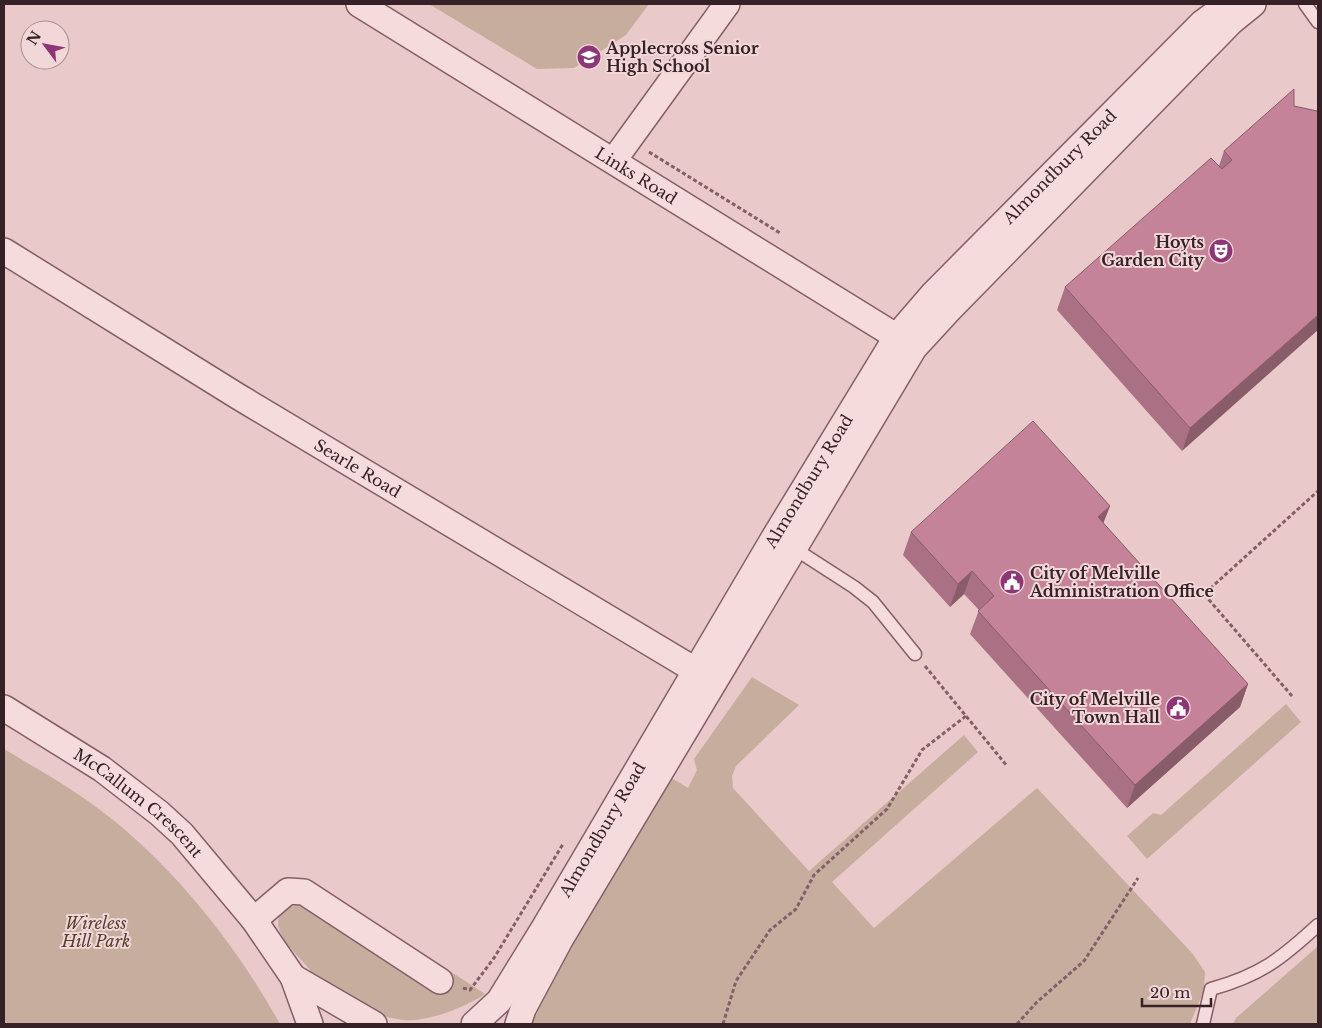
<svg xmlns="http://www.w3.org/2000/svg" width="1322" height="1028" viewBox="0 0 1322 1028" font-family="'Libre Baskerville',serif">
<rect width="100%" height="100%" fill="#eac9ca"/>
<!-- green -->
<g fill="#c7ad9d">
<polygon points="429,4 649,4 626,35 574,68 537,69"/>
<polygon points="752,677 799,705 736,766 732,776 733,788 809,871 964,735 978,752 832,882 874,928 1037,788 1192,953 1205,972 1204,990 1190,1024 528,1024 529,1015 670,777 688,788 697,770 694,759"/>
<polygon points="1286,704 1301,722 1147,859 1127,836 1153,813 1161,815"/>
<path d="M4 749C32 766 61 782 88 801 166 856 234 941 280 1024H4Z"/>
<path d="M304 904 417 975 442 966 485 994C466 1007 428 1022 405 1020 380 1018 352 1005 331 991 321 985 312 972 304 963 296 954 283 942 279 929 274 912 291 905 304 904Z"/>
<polygon points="1318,946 1318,1024 1233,1024 1236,1018"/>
</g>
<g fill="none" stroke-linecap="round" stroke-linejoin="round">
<defs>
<g id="lane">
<polyline points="1305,4 1318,22"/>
<polyline points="792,547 854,587 873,602 915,654"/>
<path d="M1203 1024 1211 989C1261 975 1281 959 1318 925"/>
</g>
<g id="street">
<path id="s1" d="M359 4 910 345"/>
<polyline points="614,160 727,4"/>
<path id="s2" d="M4 251 239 397 710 679"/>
<path id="s3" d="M4 708 102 769 159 813 182 834 254 920 293 977 310 1024"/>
<polyline points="254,920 288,891 304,892 440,981"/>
<polyline points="293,977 374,1024"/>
<path id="s4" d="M474 1024 499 1001 544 928 775 536 897 336 934 293 1202 23 1228 4"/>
<polyline points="518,1024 523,1009 561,938 914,348 949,310 1232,21 1253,4"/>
</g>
</defs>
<!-- lane casing -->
<use href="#lane" stroke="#845f67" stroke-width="15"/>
<!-- street casing -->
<use href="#street" stroke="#845f67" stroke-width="28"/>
<!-- path -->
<g stroke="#845f67" stroke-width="3" stroke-dasharray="4 2.5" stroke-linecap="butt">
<polyline points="649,152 780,233"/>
<polyline points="925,666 1007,766"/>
<polyline points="1292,696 1204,594 1318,491"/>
<polyline points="463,988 470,990 494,958 563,844"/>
<polyline points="723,1024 736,981 770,930 796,909 814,875 887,809 922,750 966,716"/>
<polyline points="1017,1024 1037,1002 1084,961 1138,878"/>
</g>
<!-- lane -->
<use href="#lane" stroke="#f5dbdc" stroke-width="12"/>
<!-- street -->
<use href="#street" stroke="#f5dbdc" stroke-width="25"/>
</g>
<!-- wall -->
<g fill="#a97183">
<polygon points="1294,106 1317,111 1182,451 1057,310 1065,287 1219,166 1224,151"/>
<polygon points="1110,506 1103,523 1248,684 1240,707 1127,808 970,634 979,610 964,594 950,607 903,555 911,532"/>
</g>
<!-- shaded-wall -->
<g fill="#895c6a">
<polygon points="1318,315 1318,330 1182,451 1190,428"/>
<polygon points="1110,506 1101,529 1098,517"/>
<polygon points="972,571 964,594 950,607 958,584"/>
<polygon points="1248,684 1240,707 1127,808 1135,785"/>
</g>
<!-- building -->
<g fill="#c48398" stroke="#895c6a">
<polygon points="1294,89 1294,106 1317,111 1318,113 1318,315 1190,428 1065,287 1211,158 1222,169 1232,160 1224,151"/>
<polygon points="1033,421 1110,506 1098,517 1248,684 1135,785 978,611 994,596 972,571 958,584 911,532"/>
</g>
<!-- icons -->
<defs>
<symbol id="school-disc" viewBox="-11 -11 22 22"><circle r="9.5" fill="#8d3677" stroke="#f2d7d8"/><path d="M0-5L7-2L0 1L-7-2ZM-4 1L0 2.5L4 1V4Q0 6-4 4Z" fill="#fff"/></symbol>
<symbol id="theatre-disc" viewBox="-11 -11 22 22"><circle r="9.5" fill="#8d3677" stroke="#f2d7d8"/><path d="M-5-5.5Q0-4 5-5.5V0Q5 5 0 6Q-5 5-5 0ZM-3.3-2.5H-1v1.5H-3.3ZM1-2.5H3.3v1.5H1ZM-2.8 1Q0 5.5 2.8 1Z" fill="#fff"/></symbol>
<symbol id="civic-disc" viewBox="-11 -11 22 22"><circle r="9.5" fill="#8d3677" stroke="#f2d7d8"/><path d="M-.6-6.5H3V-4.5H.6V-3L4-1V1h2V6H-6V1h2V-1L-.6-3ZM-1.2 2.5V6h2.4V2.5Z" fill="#fff"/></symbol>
</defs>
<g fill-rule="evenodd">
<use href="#school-disc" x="575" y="43" width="28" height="28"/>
<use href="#theatre-disc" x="1207" y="237" width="28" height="28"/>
<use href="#civic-disc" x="998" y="568" width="28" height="28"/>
<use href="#civic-disc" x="1164" y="694" width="28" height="28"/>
</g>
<g text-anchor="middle" stroke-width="4" stroke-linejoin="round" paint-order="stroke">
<!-- poi labels -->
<g font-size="16" font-weight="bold" fill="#362127" stroke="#f2d7d8" text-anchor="start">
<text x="606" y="54">Applecross Senior<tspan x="606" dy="18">High School</tspan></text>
<text x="1204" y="248" text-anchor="end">Hoyts<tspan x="1204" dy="18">Garden City</tspan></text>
<text x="1030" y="579">City of Melville<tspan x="1030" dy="18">Administration Office</tspan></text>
<text x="1160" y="705" text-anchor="end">City of Melville<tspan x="1160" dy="18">Town Hall</tspan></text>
</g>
<!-- street labels -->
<g font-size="16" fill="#362127" stroke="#f2d7d8">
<text dy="6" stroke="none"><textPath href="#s4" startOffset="1044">Almondbury Road</textPath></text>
<text dy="6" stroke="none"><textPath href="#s1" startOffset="326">Links Road</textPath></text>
<text dy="6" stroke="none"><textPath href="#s2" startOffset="415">Searle Road</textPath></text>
<text dy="6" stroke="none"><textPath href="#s4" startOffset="639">Almondbury Road</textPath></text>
<text dy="6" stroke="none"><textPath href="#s3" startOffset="165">McCallum Crescent</textPath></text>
<text dy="6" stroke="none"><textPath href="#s4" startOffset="234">Almondbury Road</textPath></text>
</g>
<!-- park labels -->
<g font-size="16" font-style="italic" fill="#513e2a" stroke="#f2d7d8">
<text x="96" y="929">Wireless<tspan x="96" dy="18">Hill Park</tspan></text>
</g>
</g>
<!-- border -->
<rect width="1322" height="1028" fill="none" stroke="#362127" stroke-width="10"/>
<!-- north arrow -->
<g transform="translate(45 45) rotate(302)"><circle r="24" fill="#f2d7d8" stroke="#a78e91"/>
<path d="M0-4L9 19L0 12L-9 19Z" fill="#8d3677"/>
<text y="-8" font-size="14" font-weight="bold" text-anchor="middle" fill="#362127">N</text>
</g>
<!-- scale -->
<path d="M1142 998v8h69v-8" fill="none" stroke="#362127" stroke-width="2.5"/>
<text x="1150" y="998" font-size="15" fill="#362127" stroke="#f2d7d8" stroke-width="4" paint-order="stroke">20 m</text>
</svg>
